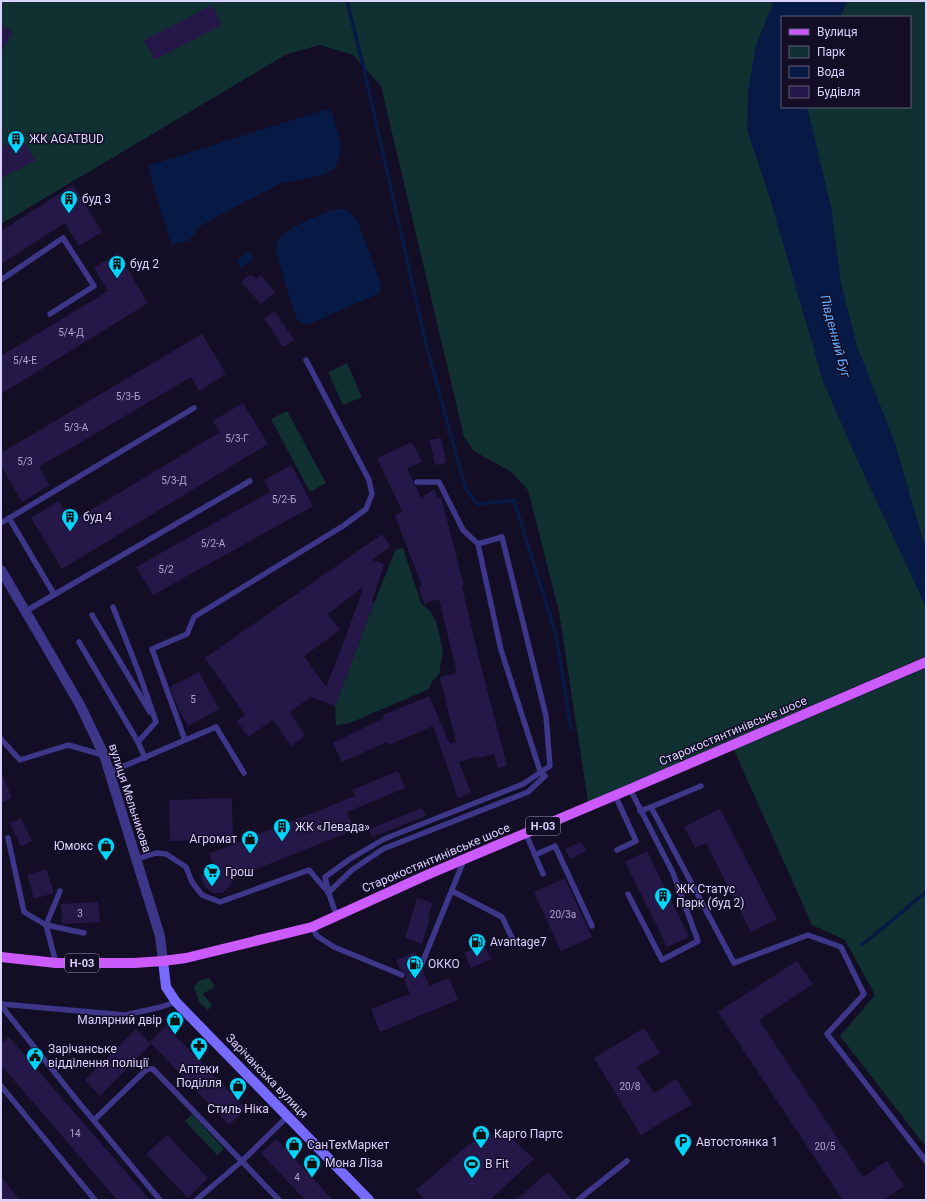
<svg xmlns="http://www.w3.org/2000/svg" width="927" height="1201" viewBox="0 0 927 1201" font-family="Roboto,sans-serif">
<rect width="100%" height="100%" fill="#130d26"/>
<!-- green -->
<g fill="#103031" fill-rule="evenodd">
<path d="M1 1H926V656L588 802 559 612 528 490 511 472 474 451 464 437 381 86 353 55 320 45 287 54 1 224ZM782 17H910V107H782Z"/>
<polygon points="347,363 362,397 343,405 328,372"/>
<polygon points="287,411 326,483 310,492 271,419"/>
<polygon points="403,548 421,603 430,611 436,621 443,651 439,674 433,680 429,689 350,723 336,725 335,706 374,603 396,549"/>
<polygon points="926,668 926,1147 840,1036 875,995 845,940 812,925 734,750"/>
<polygon points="209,978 215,986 203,994 212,1005 208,1010 199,1002 194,987 200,980"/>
<polygon points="192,1114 224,1149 217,1155 185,1121"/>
</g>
<!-- water -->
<g fill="#071a46">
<polygon points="774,1 848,1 840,17 782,17 782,107 807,107 831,206 841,283 857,346 895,443 926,550 926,607 855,455 823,381 769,195 747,130 748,92 756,45"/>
<polygon points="327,109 332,112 341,144 340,154 335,169 322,175 280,184 216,217 198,228 189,241 171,244 149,172 150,165"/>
<path d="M336 209H346L352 214 357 220 380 282V293L307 325 299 322 294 312 276 252C276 249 276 245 277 243 283 228 322 214 336 209Z"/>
<polygon points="248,251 254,258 242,268 236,260"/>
</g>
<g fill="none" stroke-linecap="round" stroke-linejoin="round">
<!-- stream -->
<g stroke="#071a46" stroke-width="3.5">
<polyline points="347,1 364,69 426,344 466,490 478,504 514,500 556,635 571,729"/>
<polyline points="862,945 926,892"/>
</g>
</g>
<!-- building -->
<g fill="#251848" fill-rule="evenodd">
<polygon points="212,5 222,25 154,60 144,40"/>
<polygon points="1,25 13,32 1,52"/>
<polygon points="22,136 35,161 1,178 1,147"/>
<polygon points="73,185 102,232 79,246 65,223 1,264 1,231"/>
<polygon points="118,253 148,303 1,394 1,356 108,291 94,268"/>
<polygon points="249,275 251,277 252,275 256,279 261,275 275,292 261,304 241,282"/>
<polygon points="275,311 294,340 283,347 264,318"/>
<polygon points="202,334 226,374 199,391 191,377 39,467 50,485 22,502 1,466 1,453"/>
<polygon points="243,403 268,444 62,569 31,518 59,501 71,522 220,432 213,421"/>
<polygon points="441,438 446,463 435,465 430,440"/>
<polygon points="412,442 422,462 407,468 413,481 413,484 416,486 421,498 434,489 438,498 441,497 464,586 462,586 476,647 507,766 498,768 494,754 479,758 479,756 459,762 471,793 458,798 433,726 389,745 387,742 342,762 333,743 384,718 383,715 429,696 450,744 456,742 440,677 457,673 439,599 424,604 419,588 422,586 395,516 402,511 377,458"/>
<polygon points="291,465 313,506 153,595 136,567 270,492 264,480"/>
<path d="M382 534 391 546 372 560 384 564 372 602 374 603 335 706 311 697 290 712 305 736 291 746 273 720 248 737 237 721 245 715 205 658ZM364 586 346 636 326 687 304 656 340 630 328 614Z"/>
<polygon points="199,672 219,709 188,726 178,708 170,687"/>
<polygon points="1,771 12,798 1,803"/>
<polygon points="398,771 405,788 347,812 354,830 234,878 230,886 222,893 214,893 206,888 201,878 205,870 214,865 209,854 355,796 352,790"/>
<polygon points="232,798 233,839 170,841 169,800"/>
<polygon points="422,808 426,816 372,837 369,829"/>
<polygon points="720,809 777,919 751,932 706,843 695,848 684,827"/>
<polygon points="21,818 32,841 21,847 10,823"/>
<polygon points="581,842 586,851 570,859 565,849"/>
<polygon points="647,851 689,937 667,947 625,862"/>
<polygon points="46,869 54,893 34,899 27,875"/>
<polygon points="565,878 592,937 561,951 534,892"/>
<polygon points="417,898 433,903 428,917 430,918 422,944 405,938"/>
<polygon points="98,902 100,922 62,924 61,904"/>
<polygon points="484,944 491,959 471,968 464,953"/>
<polygon points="415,952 419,960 417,967 419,970 423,970 429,986 449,978 458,1000 380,1032 371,1009 410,994 404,979 406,977 406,974 404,971 400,969 396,960"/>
<polygon points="797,961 813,984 759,1020 863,1177 887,1161 904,1186 883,1200 843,1200 718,1012"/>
<polygon points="166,1026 246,1109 229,1125 150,1042"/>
<polygon points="644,1028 660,1053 637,1067 654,1093 676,1079 692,1104 641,1135 594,1058"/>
<polygon points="136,1029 151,1044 100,1096 85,1080"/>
<polygon points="9,1037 150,1200 117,1200 1,1065 1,1044"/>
<polygon points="503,1130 534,1159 490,1200 425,1200 416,1190 469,1144"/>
<polygon points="167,1135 208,1178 188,1198 146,1154"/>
<polygon points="276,1139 333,1200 305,1200 261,1153"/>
<polygon points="548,1172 572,1200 516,1200"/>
<polygon points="1,1176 19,1200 1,1200"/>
</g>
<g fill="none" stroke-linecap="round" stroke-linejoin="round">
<!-- lane -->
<g stroke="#3e3688" stroke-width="5.5">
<polyline points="1,280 63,238 94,286 50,314"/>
<polyline points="417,482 439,482 463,530 478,544"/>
<polyline points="9,518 54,594"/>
<polyline points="1,523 194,408"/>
<polyline points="113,607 139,673 156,722 138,742 145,758"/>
<polyline points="26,611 250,481"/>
<polyline points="92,615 150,712"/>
<polyline points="79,642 138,742"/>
<polyline points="1,739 20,760 68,745 103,755"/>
<polyline points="185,740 152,649 187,634 194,617 343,526 366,509 372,494 369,480 306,360"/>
<polyline points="110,772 216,727 244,773"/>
<polyline points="615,795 636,841 617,850"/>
<polyline points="651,807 701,786"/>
<polyline points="640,811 651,807 734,963 808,935 841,947 864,994 827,1034 926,1161"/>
<polyline points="526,834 543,874"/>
<polyline points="8,838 24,912 46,925 60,891"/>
<polyline points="535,855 555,846 592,926"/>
<polyline points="137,859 156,853 166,854 186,867 192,882 202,895 220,902 309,870 328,892"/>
<polyline points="452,891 502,917 514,942"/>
<path d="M328 893 352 870 383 849 528 792 545 776 540 771 501 650 478 544 502 537 546 716 550 766 523 784 384 839 350 859 325 877C328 891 331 903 337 915"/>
<polyline points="628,894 662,960 698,941 673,873 630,789"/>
<polyline points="312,927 317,936 334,947 402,975"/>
<polyline points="56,963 46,925 84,933"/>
<polyline points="421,966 464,860"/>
<polyline points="1,1004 7,1013 80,1104 160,1200"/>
<polyline points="1,1004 125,1015 161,1007 176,1002"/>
<polyline points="1,1086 95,1200"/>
<polyline points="94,1120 147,1069 153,1069 279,1200"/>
<polyline points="196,1200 242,1161 288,1116"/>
<polyline points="578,1200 627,1161"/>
</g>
<!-- street -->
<polyline stroke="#3e3688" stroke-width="10" points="1,570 40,636 80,705 104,755 160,936 163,961"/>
<!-- secondary -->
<polyline stroke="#776aff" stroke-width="10" points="163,961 166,987 176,1002 369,1200"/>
<!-- primary -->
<polyline stroke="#cb5aff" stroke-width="10" points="1,957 56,963 134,963 163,961 186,958 312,927 429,874 630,789 926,662"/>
</g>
<!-- icons -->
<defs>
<symbol id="building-pin" viewBox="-11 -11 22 30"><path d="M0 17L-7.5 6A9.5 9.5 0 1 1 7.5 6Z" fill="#00d5fe" stroke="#130d26"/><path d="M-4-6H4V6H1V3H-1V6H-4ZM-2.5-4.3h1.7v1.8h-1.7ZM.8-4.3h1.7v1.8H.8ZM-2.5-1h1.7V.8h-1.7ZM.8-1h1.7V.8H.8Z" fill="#111"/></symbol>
<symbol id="shop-pin" viewBox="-11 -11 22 30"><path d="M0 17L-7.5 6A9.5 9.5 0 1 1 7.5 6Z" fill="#00d5fe" stroke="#130d26"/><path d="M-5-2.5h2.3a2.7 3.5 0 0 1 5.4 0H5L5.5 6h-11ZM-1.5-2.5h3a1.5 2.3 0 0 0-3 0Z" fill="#111"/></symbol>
<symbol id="supermarket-pin" viewBox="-11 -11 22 30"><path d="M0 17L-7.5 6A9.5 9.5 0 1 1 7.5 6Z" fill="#00d5fe" stroke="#130d26"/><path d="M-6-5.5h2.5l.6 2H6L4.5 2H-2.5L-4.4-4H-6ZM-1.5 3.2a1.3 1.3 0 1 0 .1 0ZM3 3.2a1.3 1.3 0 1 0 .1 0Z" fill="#111"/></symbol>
<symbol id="fuel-pin" viewBox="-11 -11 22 30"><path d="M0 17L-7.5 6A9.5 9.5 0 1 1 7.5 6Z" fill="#00d5fe" stroke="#130d26"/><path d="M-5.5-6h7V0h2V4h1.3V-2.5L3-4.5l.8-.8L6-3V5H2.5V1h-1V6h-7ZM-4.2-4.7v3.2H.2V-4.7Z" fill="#111"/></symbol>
<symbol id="pharmacy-pin" viewBox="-11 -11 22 30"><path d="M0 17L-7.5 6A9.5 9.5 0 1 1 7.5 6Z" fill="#00d5fe" stroke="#130d26"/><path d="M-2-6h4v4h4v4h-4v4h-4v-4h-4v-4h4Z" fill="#111"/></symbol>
<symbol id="civic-pin" viewBox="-11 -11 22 30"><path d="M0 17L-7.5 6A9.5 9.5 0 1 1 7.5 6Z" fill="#00d5fe" stroke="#130d26"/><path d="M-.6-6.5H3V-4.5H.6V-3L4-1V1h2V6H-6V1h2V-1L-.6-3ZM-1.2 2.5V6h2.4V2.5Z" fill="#111"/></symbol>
<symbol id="parking-pin" viewBox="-11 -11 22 30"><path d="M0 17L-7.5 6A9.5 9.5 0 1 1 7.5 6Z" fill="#00d5fe" stroke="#130d26"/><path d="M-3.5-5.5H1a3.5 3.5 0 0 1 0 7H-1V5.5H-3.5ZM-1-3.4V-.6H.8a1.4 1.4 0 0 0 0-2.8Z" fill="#111"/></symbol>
<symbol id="stadium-pin" viewBox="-11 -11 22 30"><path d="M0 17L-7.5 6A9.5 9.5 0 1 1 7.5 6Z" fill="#00d5fe" stroke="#130d26"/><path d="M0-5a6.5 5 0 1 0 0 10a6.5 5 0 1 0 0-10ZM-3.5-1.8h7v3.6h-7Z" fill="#111"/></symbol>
</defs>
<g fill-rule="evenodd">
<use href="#building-pin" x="6" y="129" width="20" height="27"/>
<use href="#building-pin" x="59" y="189" width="20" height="27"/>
<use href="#building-pin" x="107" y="254" width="20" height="27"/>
<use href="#building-pin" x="60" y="507" width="20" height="27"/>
<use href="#building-pin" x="272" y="817" width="20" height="27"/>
<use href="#shop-pin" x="240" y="829" width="20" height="27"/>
<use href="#shop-pin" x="96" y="836" width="20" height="27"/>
<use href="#supermarket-pin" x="202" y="862" width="20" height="27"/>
<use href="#building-pin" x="653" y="886" width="20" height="27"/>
<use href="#fuel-pin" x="467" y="932" width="20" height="27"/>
<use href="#fuel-pin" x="405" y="954" width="20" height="27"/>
<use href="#shop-pin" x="165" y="1010" width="20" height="27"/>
<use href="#pharmacy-pin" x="189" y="1036" width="20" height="27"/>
<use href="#civic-pin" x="25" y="1046" width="20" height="27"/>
<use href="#shop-pin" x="228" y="1076" width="20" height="27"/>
<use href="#shop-pin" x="471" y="1124" width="20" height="27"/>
<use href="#parking-pin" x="673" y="1132" width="20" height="27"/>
<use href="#shop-pin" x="284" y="1135" width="20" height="27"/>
<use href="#shop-pin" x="302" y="1153" width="20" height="27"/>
<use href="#stadium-pin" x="462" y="1154" width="20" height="27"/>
</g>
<g text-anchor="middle" stroke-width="3" stroke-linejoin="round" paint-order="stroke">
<!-- number labels -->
<g font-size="10" fill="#aea4d1">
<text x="71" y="336">5/4-Д</text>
<text x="25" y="364">5/4-Е</text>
<text x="128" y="400">5/3-Б</text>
<text x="76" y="431">5/3-А</text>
<text x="237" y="442">5/3-Г</text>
<text x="25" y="465">5/3</text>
<text x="174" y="484">5/3-Д</text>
<text x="284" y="503">5/2-Б</text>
<text x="213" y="547">5/2-А</text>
<text x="166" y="573">5/2</text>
<text x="193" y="703">5</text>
<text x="80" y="917">3</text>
<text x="563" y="918">20/3а</text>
<text x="630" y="1090">20/8</text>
<text x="75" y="1137">14</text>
<text x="825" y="1150">20/5</text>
<text x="297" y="1181">4</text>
</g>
<!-- shield labels -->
<g fill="#130d26" stroke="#9f98be" stroke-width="1">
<rect x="526" y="817" width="34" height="18" rx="3"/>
<rect x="65" y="954" width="34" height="18" rx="3"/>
</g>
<g font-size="11" font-weight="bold" fill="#dbd3ff">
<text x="543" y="830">Н-03</text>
<text x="82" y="967">Н-03</text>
</g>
<!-- poi labels -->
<g font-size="12" fill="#dbd3ff" stroke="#130d26" text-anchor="start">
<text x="29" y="143">ЖК AGATBUD</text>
<text x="82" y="203">буд 3</text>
<text x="130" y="268">буд 2</text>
<text x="83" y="521">буд 4</text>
<text x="295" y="831">ЖК «Левада»</text>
<text x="237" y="843" text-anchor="end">Агромат</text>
<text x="93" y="850" text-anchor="end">Юмокс</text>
<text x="225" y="876">Грош</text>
<text x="676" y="893">ЖК Статус<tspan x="676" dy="14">Парк (буд 2)</tspan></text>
<text x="490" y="946">Avantage7</text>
<text x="428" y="968">ОККО</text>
<text x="162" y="1024" text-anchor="end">Малярний двір</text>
<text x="48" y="1053">Зарічанське<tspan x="48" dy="14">відділення поліції</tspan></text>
<text x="199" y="1073" text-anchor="middle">Аптеки<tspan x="199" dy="14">Поділля</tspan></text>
<text x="238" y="1113" text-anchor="middle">Стиль Ніка</text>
<text x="494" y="1138">Карго Партс</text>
<text x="696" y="1146">Автостоянка 1</text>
<text x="307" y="1149">СанТехМаркет</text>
<text x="325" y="1167">Мона Ліза</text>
<text x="485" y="1168">B Fit</text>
</g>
<!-- street labels -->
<g font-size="12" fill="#dbd3ff" stroke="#130d26">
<text transform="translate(733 731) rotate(-23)" y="4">Старокостянтинівське шосе</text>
<text transform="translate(130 798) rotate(72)" y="4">вулиця Мельникова</text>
<text transform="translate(436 858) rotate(-23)" y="4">Старокостянтинівське шосе</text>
<text transform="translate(267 1076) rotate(46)" y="4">Зарічанська вулиця</text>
</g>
<!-- water labels -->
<g font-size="13" font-style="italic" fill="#61acff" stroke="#130d26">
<text transform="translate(836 336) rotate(75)" y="5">Південний Буг</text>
</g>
</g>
<!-- border -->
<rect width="927" height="1201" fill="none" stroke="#dbd3ff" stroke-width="4"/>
<!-- legend -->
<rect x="781" y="16" width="130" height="92" fill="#130d26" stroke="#635c7d"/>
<rect x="789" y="29" width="20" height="6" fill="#cb5aff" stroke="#635c7d"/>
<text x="817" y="36" font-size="12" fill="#dbd3ff">Вулиця</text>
<rect x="789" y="46" width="20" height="12" fill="#103031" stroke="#635c7d"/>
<text x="817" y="56" font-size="12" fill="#dbd3ff">Парк</text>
<rect x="789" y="66" width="20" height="12" fill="#071a46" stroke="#635c7d"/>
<text x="817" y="76" font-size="12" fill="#dbd3ff">Вода</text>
<rect x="789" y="86" width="20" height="12" fill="#251848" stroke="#635c7d"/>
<text x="817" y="96" font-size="12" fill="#dbd3ff">Будівля</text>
</svg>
